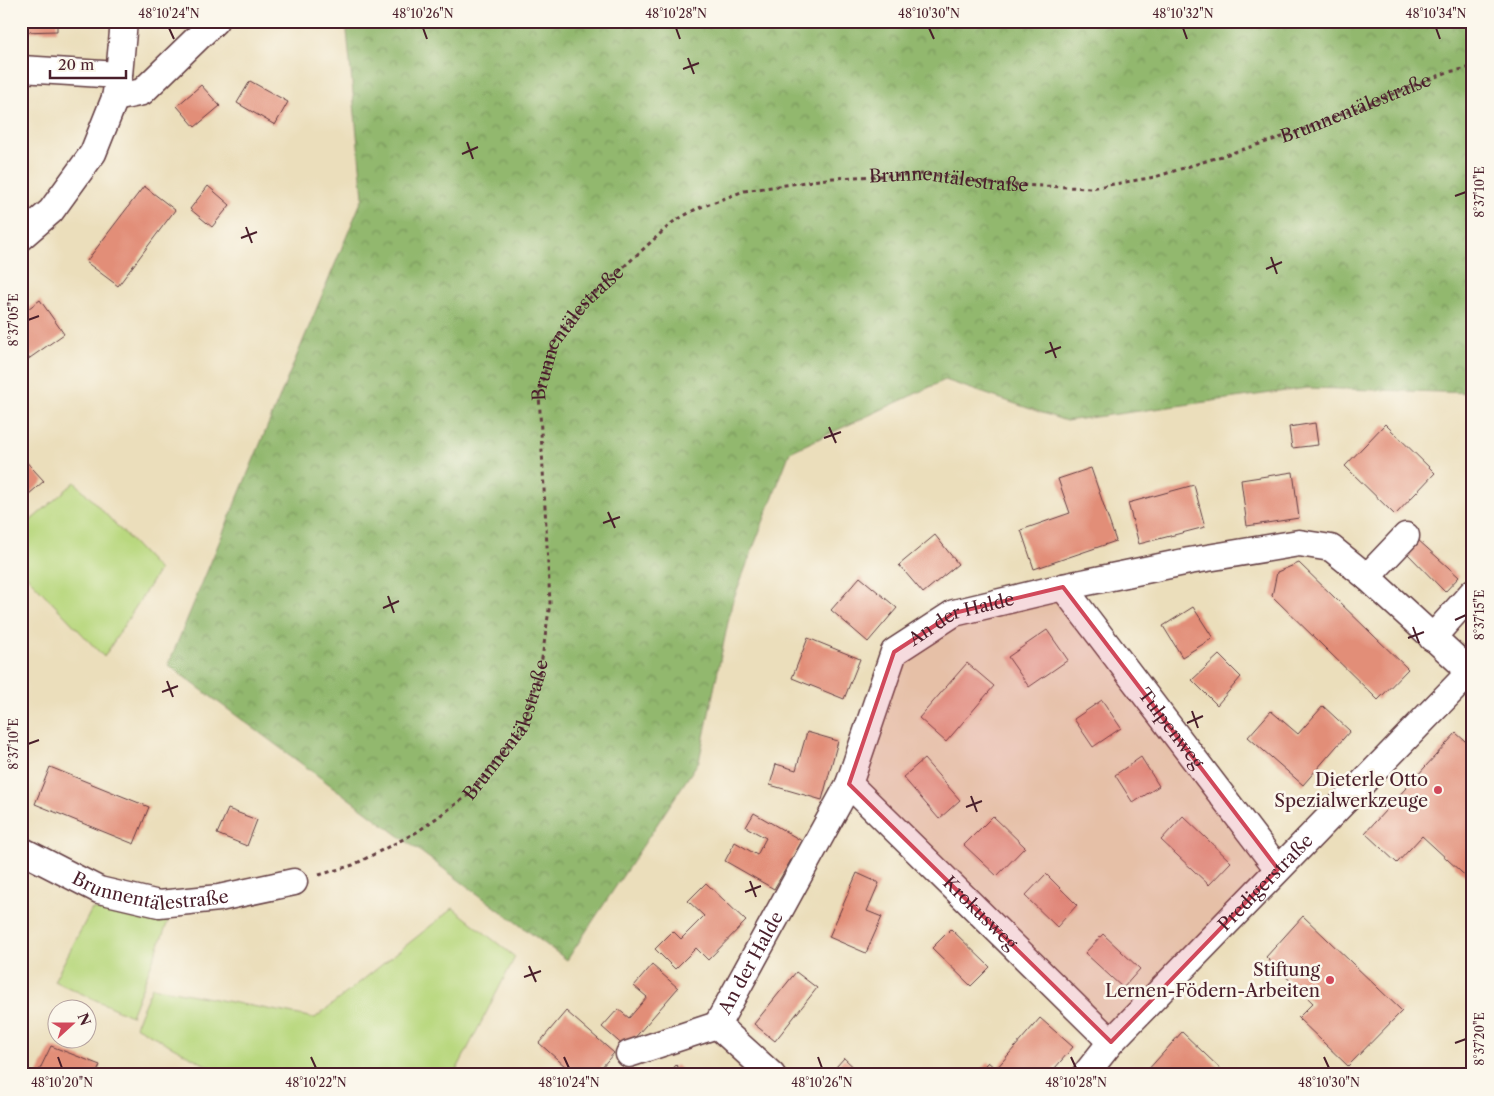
<svg xmlns="http://www.w3.org/2000/svg" width="1494" height="1096" viewBox="0 0 1494 1096" font-family="'Libre Caslon Text',serif">
<defs>
<pattern id="forest-crowns" width="20" height="18" patternUnits="userSpaceOnUse" patternTransform="scale(1.25)"><rect width="20" height="18" fill="#92b86e"/><path d="M2 6a3 3 0 1 1 6 0M12 15a3 3 0 1 1 6 0" fill="none" stroke="#79955b"/></pattern>
</defs>
<rect width="100%" height="100%" fill="#fbf7ec"/>
<filter id="ink" filterUnits="userSpaceOnUse"><feTurbulence type="fractalNoise" baseFrequency=".02" numOctaves="2"/><feDisplacementMap in="SourceGraphic" scale="10" xChannelSelector="R" yChannelSelector="G"/><feConvolveMatrix kernelMatrix="1 2 1 2 8 2 1 2 1" color-interpolation-filters="sRGB"/></filter>
<filter id="wash" filterUnits="userSpaceOnUse"><feTurbulence type="fractalNoise" baseFrequency=".0096" numOctaves="4" result="noise"/><feDisplacementMap in="SourceGraphic" scale="20" xChannelSelector="R" yChannelSelector="G"/><feGaussianBlur stdDeviation="1.12" result="paint"/><feColorMatrix in="noise" values="0 0 0 0 0 0 0 0 0 0 0 0 0 0 0 0 0 1.4 0 .05"/><feComposite in="paint" operator="in"/></filter>
<g filter="url(#wash)">
<rect width="100%" height="100%" fill="#ebdebb"/>
<!-- grass -->
<g fill="#b9d87f" stroke="#827c55">
<polygon points="75,482 159,570 104,657 21,570 21,529"/>
<polygon points="453,908 515,957 454,1075 224,1075 135,1026 152,987 315,1018"/>
<polygon points="92,909 169,919 131,1016 54,981"/>
</g>
<!-- forest -->
<polygon fill="url(#forest-crowns)" stroke="#6e6c4c" points="346,21 1473,21 1473,393 1308,388 1066,421 945,380 790,452 732,603 699,761 567,960 168,665 363,197"/>
<g id="blocks">
<!-- building -->
<g fill="#e28e78">
<polygon points="21,21 57,21 57,31 21,32"/>
<polygon points="250,81 288,102 275,125 237,103"/>
<polygon points="201,85 220,106 195,127 177,106"/>
<polygon points="144,186 175,210 118,286 86,262"/>
<polygon points="208,186 230,205 212,227 190,209"/>
<polygon points="40,300 64,334 27,360 21,352 21,314"/>
<polygon points="1315,423 1318,445 1292,448 1289,427"/>
<polygon points="1385,424 1435,473 1395,515 1345,466"/>
<polygon points="21,456 44,481 21,501"/>
<polygon points="1091,468 1116,541 1034,569 1021,530 1070,513 1058,479"/>
<polygon points="1293,472 1299,518 1247,526 1241,480"/>
<polygon points="1194,485 1205,527 1139,544 1128,503"/>
<polygon points="935,535 958,564 923,593 899,565"/>
<polygon points="1417,539 1459,577 1445,592 1405,551"/>
<polygon points="1299,563 1408,669 1378,700 1272,596 1277,572"/>
<polygon points="860,577 897,608 868,642 831,610"/>
<polygon points="1193,607 1213,638 1182,657 1163,626"/>
<polygon points="1047,630 1068,660 1029,687 1008,657"/>
<polygon points="808,638 860,659 844,699 792,678"/>
<polygon points="1219,655 1241,677 1217,705 1192,680"/>
<polygon points="967,663 994,686 946,742 919,718"/>
<polygon points="1102,700 1121,728 1093,747 1074,719"/>
<polygon points="1323,706 1350,731 1303,785 1248,737 1271,711 1298,734"/>
<polygon points="807,732 838,741 822,800 770,785 776,764 796,770"/>
<polygon points="1456,733 1473,748 1473,883 1422,836 1397,863 1365,833"/>
<polygon points="1141,757 1159,786 1133,803 1115,775"/>
<polygon points="924,759 960,800 939,819 903,777"/>
<polygon points="50,767 149,807 134,844 35,804"/>
<polygon points="228,809 257,820 247,846 217,834"/>
<polygon points="754,813 802,841 774,889 725,861 735,842 757,855 766,838 746,827"/>
<polygon points="993,816 1025,847 997,876 964,845"/>
<polygon points="1183,816 1231,862 1209,885 1161,840"/>
<polygon points="857,873 879,883 867,911 882,917 866,953 829,937"/>
<polygon points="1046,874 1077,905 1057,927 1025,896"/>
<polygon points="706,883 746,921 708,960 696,948 675,969 655,949 673,931 681,939 704,916 688,901"/>
<polygon points="1303,916 1402,1011 1348,1066 1298,1018 1313,1003 1266,957"/>
<polygon points="951,929 990,967 971,986 932,948"/>
<polygon points="1103,934 1140,969 1123,988 1085,953"/>
<polygon points="652,965 678,988 626,1048 602,1027 618,1009 629,1018 647,997 634,986"/>
<polygon points="796,972 817,988 775,1041 754,1024"/>
<polygon points="566,1011 614,1053 595,1075 575,1075 539,1043"/>
<polygon points="1040,1018 1073,1047 1049,1075 976,1075 988,1062 996,1069"/>
<polygon points="1182,1032 1227,1075 1149,1075 1146,1072"/>
<polygon points="51,1046 100,1065 96,1075 37,1075"/>
<polygon points="844,1058 862,1075 829,1075"/>
<polygon points="676,1065 687,1075 668,1075"/>
</g>
</g>
</g>
<g filter="url(#ink)">
<use href="#blocks" fill-opacity="0" stroke="#623c41" stroke-width="1"/>
<g fill="none" stroke-linecap="round" stroke-linejoin="round">
<defs>
<g id="minor">
<polyline points="21,69 119,75"/>
<polyline points="115,98 142,92 215,21"/>
<polyline points="21,237 51,211 93,153 115,98 119,75 124,21"/>
<polyline points="1367,577 1406,536"/>
<path id="s2" d="M1063 587 1278 869"/>
<polyline points="1432,638 1473,592"/>
<path id="s3" d="M849 784 1111 1042"/>
<path id="s4" d="M21 850 99 890 159 904 219 898 294 882"/>
<polyline points="629,1054 717,1025"/>
<path id="s5" d="M772 1075 717 1025 849 784 894 652 954 613 1063 587 1189 561 1299 543 1331 548 1367 577 1473 674"/>
<path id="s6" d="M1085 1075 1111 1042 1470 672"/>
</g>
</defs>
<!-- minor casing -->
<use href="#minor" stroke="#623c41" stroke-width="29"/>
<!-- path -->
<path stroke="#623c41" stroke-width="3" stroke-dasharray="4 4" stroke-linecap="butt" id="s1" d="M319 875 353 865 417 832 470 794 523 727 540 672 550 603 539 393 553 344 584 303 673 222 696 209 744 191 833 178 925 174 995 184 1091 188 1155 177 1295 133 1448 72 1473 67"/>
<!-- minor -->
<use href="#minor" stroke="#fff" stroke-width="26"/>
</g>
</g>
<!-- marked area -->
<path fill="#d1495b" fill-opacity="0.2" stroke="#d1495b" stroke-width="4" stroke-linejoin="round" d="M1063 587 1278 869 1111 1042 849 784 894 652 954 613Z"/>
<!-- ticks -->
<path fill="none" stroke="#4a1f2b" stroke-width="2" d="M169 28 174 39M423 28 427 39M676 28 680 39M929 28 934 39M1183 28 1187 39M1436 28 1440 39M688 58 694 74M683 69 699 63M467 142 473 159M462 154 478 147M1455 196 1466 192M246 227 252 243M241 238 257 232M1271 257 1277 274M1266 269 1282 262M28 320 39 316M1050 342 1056 358M1045 353 1061 347M829 427 836 443M824 438 841 432M608 512 615 528M603 523 620 517M388 596 394 613M383 608 399 601M1455 620 1466 615M1413 627 1419 643M1408 638 1424 632M167 681 173 697M162 692 178 686M1192 711 1198 728M1187 723 1203 716M28 744 39 740M971 796 977 812M966 807 982 801M750 881 756 897M745 892 761 886M529 966 536 982M524 977 541 971M1455 1043 1466 1039M58 1057 62 1068M311 1057 316 1068M564 1057 569 1068M818 1057 822 1068M1071 1057 1076 1068M1324 1057 1329 1068"/>
<!-- markers -->
<g fill="#d1495b" stroke="#fbf7ec" stroke-width="2">
<circle cx="1438" cy="790" r="5"/>
<circle cx="1330" cy="980" r="5"/>
</g>
<g text-anchor="middle" stroke-width="5" stroke-linejoin="round" paint-order="stroke">
<!-- street labels -->
<g font-size="18" fill="#4a1f2b" stroke="#fbf7ec">
<text dy="6" stroke="none"><textPath href="#s1" startOffset="1522">Brunnentälestraße</textPath></text>
<text dy="6" stroke="none"><textPath href="#s1" startOffset="1102">Brunnentälestraße</textPath></text>
<text dy="6" stroke="none"><textPath href="#s1" startOffset="668">Brunnentälestraße</textPath></text>
<text dy="6" stroke="none"><textPath href="#s5" startOffset="565">An der Halde</textPath></text>
<text dy="6" stroke="none"><textPath href="#s1" startOffset="248">Brunnentälestraße</textPath></text>
<text dy="6" stroke="none"><textPath href="#s2" startOffset="178">Tulpenweg</textPath></text>
<text dy="6" stroke="none"><textPath href="#s6" startOffset="264">Predigerstraße</textPath></text>
<text dy="6" stroke="none"><textPath href="#s4" startOffset="139">Brunnentälestraße</textPath></text>
<text dy="6" stroke="none"><textPath href="#s3" startOffset="184">Krokusweg</textPath></text>
<text dy="6" stroke="none"><textPath href="#s5" startOffset="145">An der Halde</textPath></text>
</g>
<!-- poi labels -->
<g font-size="18" fill="#4a1f2b" stroke="#fbf7ec" text-anchor="end">
<text x="1428" y="786">Dieterle Otto<tspan x="1428" dy="21">Spezialwerkzeuge</tspan></text>
<text x="1320" y="976">Stiftung<tspan x="1320" dy="21">Lernen-Födern-Arbeiten</tspan></text>
</g>
</g>
<!-- margin -->
<rect width="1494" height="1096" fill="none" stroke="#fbf7ec" stroke-width="55"/>
<!-- north arrow -->
<g transform="translate(72 1024) rotate(69)"><circle r="24" fill="#fbf7ec" stroke="#b4a19f"/>
<path d="M0-4L9 19L0 12L-9 19Z" fill="#d1495b"/>
<text y="-8" font-size="14" font-weight="bold" text-anchor="middle" fill="#4a1f2b">N</text>
</g>
<!-- scale -->
<path d="M50 70v8h76v-8" fill="none" stroke="#4a1f2b" stroke-width="2.5"/>
<text x="58" y="70" font-size="15" fill="#4a1f2b" stroke="#fbf7ec" stroke-width="4" paint-order="stroke">20 m</text>
<rect x="28" y="28" width="1438" height="1040" fill="none" stroke="#4a1f2b" stroke-width="2"/>
<g font-size="12" text-anchor="middle" fill="#4a1f2b">
<text x="169" y="18">48°10'24"N</text>
<text x="423" y="18">48°10'26"N</text>
<text x="676" y="18">48°10'28"N</text>
<text x="929" y="18">48°10'30"N</text>
<text x="1183" y="18">48°10'32"N</text>
<text x="1436" y="18">48°10'34"N</text>
<text transform="translate(1480 192) rotate(-90)" y="4">8°37'10"E</text>
<text transform="translate(14 320) rotate(-90)" y="4">8°37'05"E</text>
<text transform="translate(1480 615) rotate(-90)" y="4">8°37'15"E</text>
<text transform="translate(14 744) rotate(-90)" y="4">8°37'10"E</text>
<text transform="translate(1480 1039) rotate(-90)" y="4">8°37'20"E</text>
<text x="62" y="1087">48°10'20"N</text>
<text x="316" y="1087">48°10'22"N</text>
<text x="569" y="1087">48°10'24"N</text>
<text x="822" y="1087">48°10'26"N</text>
<text x="1076" y="1087">48°10'28"N</text>
<text x="1329" y="1087">48°10'30"N</text>
</g>
</svg>
